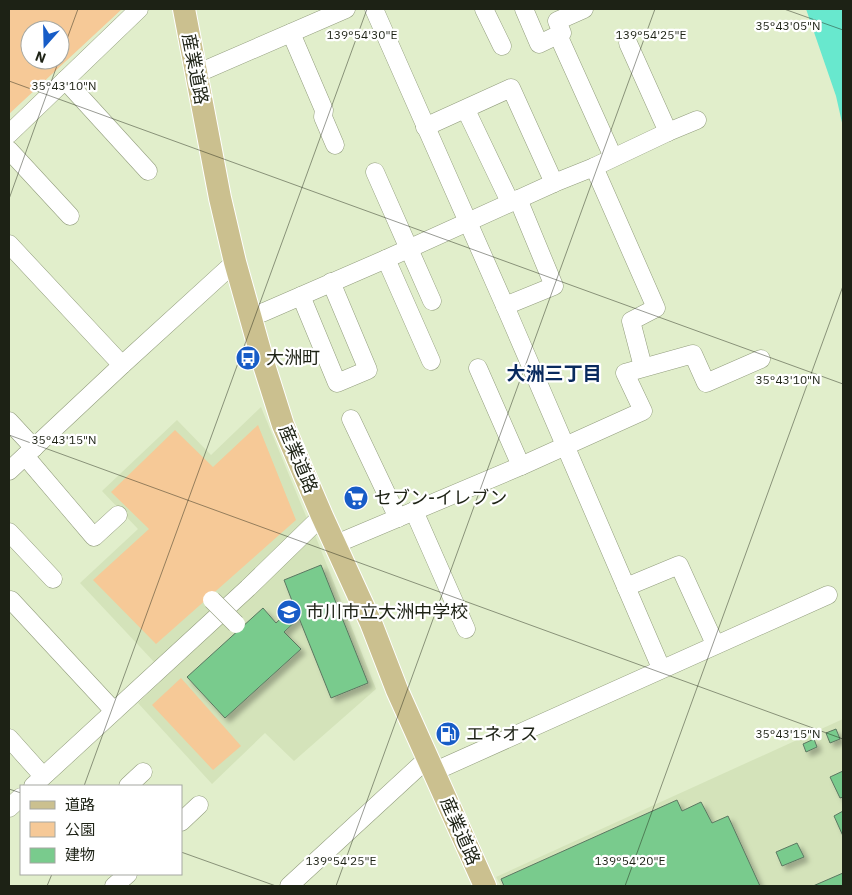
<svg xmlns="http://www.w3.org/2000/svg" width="852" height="895" viewBox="0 0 852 895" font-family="'IBM Plex Sans','Noto Sans JP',sans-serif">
<defs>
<filter id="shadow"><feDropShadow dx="4.5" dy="4.5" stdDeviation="2.5" flood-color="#0004"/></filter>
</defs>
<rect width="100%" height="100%" fill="#e1eecb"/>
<!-- built -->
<g fill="#d4e3ba">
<polygon points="261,407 308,521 156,664 80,583 138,529 102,491 177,420 211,455"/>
<polygon points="315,535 376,689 294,761 265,733 212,784 138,703"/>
<polygon points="843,719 843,886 501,886 496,877"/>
</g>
<!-- green -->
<g fill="#f6c997" fill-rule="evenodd">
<path d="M9 9H122L9 114ZM30 30H60V60H30Z"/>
<polygon points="258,425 296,520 156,644 93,580 149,529 111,492 175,430 213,467"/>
<polygon points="181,678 241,746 213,770 152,705"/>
</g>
<!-- water -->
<polygon fill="#68e8ce" points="806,9 843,9 843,127 836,96"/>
<!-- building -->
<g fill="#79cb8d" stroke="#5b7761" filter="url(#shadow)">
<polygon points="321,565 368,683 331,698 299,618 284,632 301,649 225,718 187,677 263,608 276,623 294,606 284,580"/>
<polygon points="836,729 840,739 830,743 826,733"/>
<polygon points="814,739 817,747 806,752 803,744"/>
<polygon points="843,771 843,797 840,798 830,777"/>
<polygon points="677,800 682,811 701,802 712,823 728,816 760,886 504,886 501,879"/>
<polygon points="843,811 843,836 834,816"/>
<polygon points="797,843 804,857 782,866 776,852"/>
<polygon points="843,873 843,886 813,886"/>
</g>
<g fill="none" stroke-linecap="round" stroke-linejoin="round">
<defs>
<g id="minor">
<polyline points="374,9 505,306 661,668"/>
<polyline points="484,9 502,46"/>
<polyline points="524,9 539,44 562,33 557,21 584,9"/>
<polyline points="291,33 324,110 323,117 335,145"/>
<polyline points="558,35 613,157"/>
<polyline points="628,43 668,132"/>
<polyline points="196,74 346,9"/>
<polyline points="65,80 148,171"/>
<polyline points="466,110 510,202"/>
<polyline points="425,127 511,88 554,183"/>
<polyline points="9,134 139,9"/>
<polyline points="9,150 70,216"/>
<polyline points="594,167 656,308 631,321 643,367"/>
<polyline points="375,172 432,301"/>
<polyline points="9,244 122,365"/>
<polyline points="386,259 431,361"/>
<polyline points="301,296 337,383 368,370 331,282"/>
<polyline points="505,306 554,286 518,199"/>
<polyline points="250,316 264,312 386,259 554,183 594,167 668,132 697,120"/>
<polyline points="478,368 521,466"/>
<polyline points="351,419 398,518"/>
<polyline points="9,421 34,448"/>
<polyline points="25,456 94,537 118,515"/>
<polyline points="9,471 122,365 235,262"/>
<polyline points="414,511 466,629"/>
<polyline points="9,532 53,579"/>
<polyline points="336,544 521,466 643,411 625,373 693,354 706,383 761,359"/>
<polyline points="626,587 679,565 715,644"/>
<polyline points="9,602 11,600 114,711"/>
<polyline points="9,738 43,776"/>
<polyline points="433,772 828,595"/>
<polyline points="33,786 248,588 322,516"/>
<polyline points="128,786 143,772"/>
<polyline points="9,808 21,797"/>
<polyline points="181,822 199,805"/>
<polyline points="114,886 128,874"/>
<polyline points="289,886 427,759"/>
</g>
<polyline id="major" points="184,9 220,198 235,262 264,365 283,425 322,516 371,623 397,690 485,886"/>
</defs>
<!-- minor casing -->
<use href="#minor" stroke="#929d7d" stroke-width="19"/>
<!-- major casing -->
<use href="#major" stroke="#fff" stroke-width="24"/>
<!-- minor -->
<use href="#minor" stroke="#fff" stroke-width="18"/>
<!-- major -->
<use href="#major" stroke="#cbc08f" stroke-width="22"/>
<defs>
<polyline id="minor-bridge" points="212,600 236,624"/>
</defs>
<!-- minor-bridge casing -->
<use href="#minor-bridge" stroke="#929d7d" stroke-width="19" stroke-linecap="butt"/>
<!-- minor-bridge -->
<use href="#minor-bridge" stroke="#fff" stroke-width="18"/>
</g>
<!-- ticks -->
<path fill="none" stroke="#1d2215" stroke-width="1" stroke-opacity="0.45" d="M784 9 843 30M60 58 78 9M9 81 843 384M9 199 59 60M9 435 843 739M84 786 367 9M9 789 21 793M181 852 276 886M47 886 52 874M336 886 655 9M625 886 843 286"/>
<!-- icons -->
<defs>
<symbol id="bus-disc" viewBox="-11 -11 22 22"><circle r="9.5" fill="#175cc7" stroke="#fff"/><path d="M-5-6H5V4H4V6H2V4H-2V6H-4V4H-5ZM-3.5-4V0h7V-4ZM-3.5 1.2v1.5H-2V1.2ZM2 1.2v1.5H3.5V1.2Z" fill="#fff"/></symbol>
<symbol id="supermarket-disc" viewBox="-11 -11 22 22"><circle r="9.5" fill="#175cc7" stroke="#fff"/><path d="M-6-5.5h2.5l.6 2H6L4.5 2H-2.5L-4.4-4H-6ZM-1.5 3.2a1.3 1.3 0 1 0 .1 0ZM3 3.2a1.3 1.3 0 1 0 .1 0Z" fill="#fff"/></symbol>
<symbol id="school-disc" viewBox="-11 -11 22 22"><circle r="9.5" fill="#175cc7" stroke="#fff"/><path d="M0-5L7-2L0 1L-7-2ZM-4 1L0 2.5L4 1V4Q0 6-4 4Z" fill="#fff"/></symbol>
<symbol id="fuel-disc" viewBox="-11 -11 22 22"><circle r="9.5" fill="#175cc7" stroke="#fff"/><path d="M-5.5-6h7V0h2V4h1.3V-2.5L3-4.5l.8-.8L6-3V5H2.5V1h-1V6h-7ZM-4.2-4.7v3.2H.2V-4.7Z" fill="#fff"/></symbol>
</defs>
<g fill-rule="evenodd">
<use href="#bus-disc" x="234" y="344" width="28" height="28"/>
<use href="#supermarket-disc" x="342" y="484" width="28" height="28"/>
<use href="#school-disc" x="275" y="598" width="28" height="28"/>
<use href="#fuel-disc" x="434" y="720" width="28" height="28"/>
</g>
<g text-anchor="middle" stroke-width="4.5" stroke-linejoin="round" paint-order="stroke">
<!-- street labels -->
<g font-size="18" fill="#1d2215" stroke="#fff">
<text transform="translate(195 69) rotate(79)" y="6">産業道路</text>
<text transform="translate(298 459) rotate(67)" y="6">産業道路</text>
<text transform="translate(460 831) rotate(66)" y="6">産業道路</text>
</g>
<!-- poi labels -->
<g font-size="18" fill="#1d2215" stroke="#fff" text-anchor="start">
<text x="266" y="364">大洲町</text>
<text x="374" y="504">セブン-イレブン</text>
<text x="306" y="618">市川市立大洲中学校</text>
<text x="466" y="740">エネオス</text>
</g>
<!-- neighbourhood labels -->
<g font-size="19" font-weight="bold" fill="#092a5e" stroke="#fff">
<text x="554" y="380">大洲三丁目</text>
</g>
</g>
<g font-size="12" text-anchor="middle" fill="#1d2215" stroke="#fff" stroke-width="4.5" stroke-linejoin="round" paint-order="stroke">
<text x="788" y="30">35°43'05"N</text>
<text x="362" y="39">139°54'30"E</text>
<text x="651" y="39">139°54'25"E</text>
<text x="64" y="90">35°43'10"N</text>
<text x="788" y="384">35°43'10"N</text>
<text x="64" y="444">35°43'15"N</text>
<text x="788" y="738">35°43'15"N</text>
<text x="341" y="865">139°54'25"E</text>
<text x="630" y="865">139°54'20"E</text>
</g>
<!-- border -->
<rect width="852" height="895" fill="none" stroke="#1d2215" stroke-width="20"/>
<!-- legend -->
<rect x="20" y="785" width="162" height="90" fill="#ffffff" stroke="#a5a7a1"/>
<rect x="30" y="801" width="25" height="8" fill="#cbc08f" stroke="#a5a7a1"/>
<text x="65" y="810" font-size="15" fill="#1d2215">道路</text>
<rect x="30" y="822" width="25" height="15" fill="#f6c997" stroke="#a5a7a1"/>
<text x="65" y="835" font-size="15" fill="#1d2215">公園</text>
<rect x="30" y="848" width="25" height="15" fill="#79cb8d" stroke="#a5a7a1"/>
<text x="65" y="860" font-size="15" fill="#1d2215">建物</text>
<!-- north arrow -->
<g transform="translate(45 45) rotate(200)"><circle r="24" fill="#ffffff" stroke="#a5a7a1"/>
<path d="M0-4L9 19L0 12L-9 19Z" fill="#175cc7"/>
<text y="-8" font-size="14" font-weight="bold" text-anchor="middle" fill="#1d2215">N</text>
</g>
</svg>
